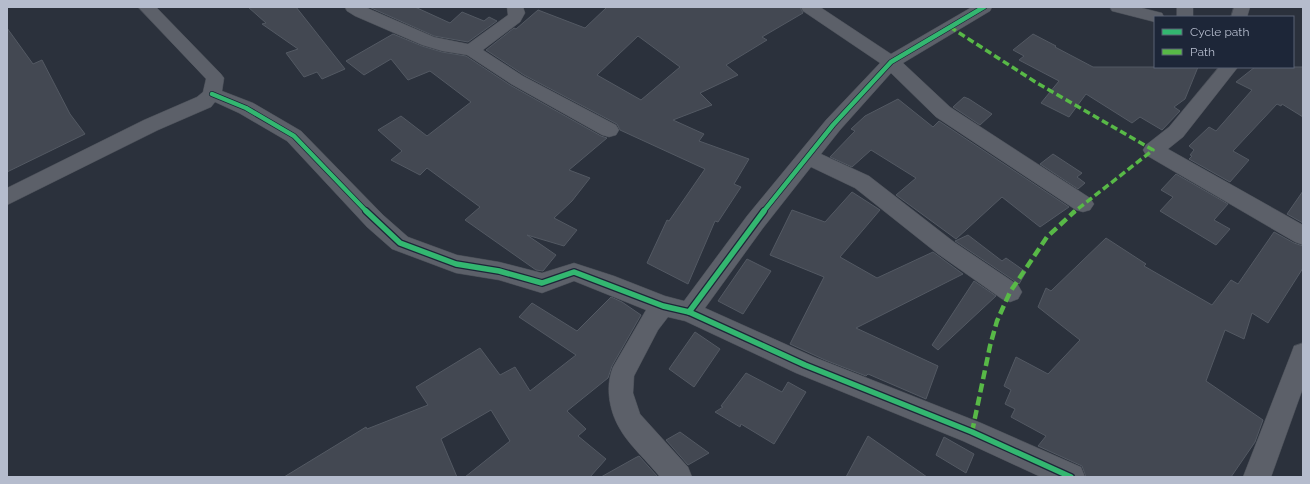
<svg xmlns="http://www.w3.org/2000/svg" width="1310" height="484" viewBox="0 0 1310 484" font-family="Raleway,sans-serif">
<rect width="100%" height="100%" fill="#2b313c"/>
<!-- building -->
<g fill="#434852" stroke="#535963" fill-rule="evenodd">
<polygon points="248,7 296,7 345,69 322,79 317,72 304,77 286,53 298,49 262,24 266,23"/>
<polygon points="369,7 415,7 450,23 462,12 484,21 489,17 497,21 468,42 434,36"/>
<path d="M607 7H800L803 13 762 37 767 40 726 65 738 75 700 93 712 105 673 120 704 134 699 141 749 159 734 184 741 187 718 222 715 221 688 284 647 263 667 220 669 221 705 169 620 130 617 124 524 75 486 50 514 28 516 29 538 10 585 28ZM638 36 680 67 641 100 597 75Z"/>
<polygon points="7,28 33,64 42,60 70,114 85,134 7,172"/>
<polygon points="393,34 422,46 442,52 466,56 510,85 601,136 607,138 569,170 590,178 572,201 554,218 577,230 564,246 527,235 556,255 543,271 536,270 465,220 480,207 427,168 420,175 391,160 402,151 378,130 401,116 427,136 471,102 430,71 408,80 391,59 364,75 346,61"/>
<polygon points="1033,34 1056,46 1055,47 1093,67 1198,67 1185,99 1174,107 1180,111 1162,130 1140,117 1132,123 1086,94 1069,117 1041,103 1059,81 1019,60 1024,56 1013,50"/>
<polygon points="1255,67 1303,67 1303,117 1282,104 1281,106 1277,104 1233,151 1249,160 1230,182 1189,159 1192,156 1190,155 1194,150 1189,146 1209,127 1216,131 1252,90 1236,82"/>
<polygon points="964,97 969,99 992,114 980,125 953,107"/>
<polygon points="898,99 933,127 939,121 1069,207 1040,227 1002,197 956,239 896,195 916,178 871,150 852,167 830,157 855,131 851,129 865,116"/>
<polygon points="1053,154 1082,173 1077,177 1085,183 1078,189 1040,164"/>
<polygon points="1176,174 1228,204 1214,220 1230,229 1216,245 1160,211 1173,197 1161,190"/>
<polygon points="1303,191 1303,223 1287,214"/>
<polygon points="852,192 880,210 840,257 877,278 933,252 963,274 856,328 938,366 926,399 868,374 866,376 825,360 790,344 824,277 770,255 792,210 825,222"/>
<polygon points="1274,232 1294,243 1303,246 1303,268 1268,323 1252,313 1244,339 1225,330 1206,381 1263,420 1255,442 1231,477 1086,477 1082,466 1038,446 1046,436 1011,417 1015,409 1005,404 1011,390 1004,386 1016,357 1048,374 1080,340 1038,307 1046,288 1051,291 1106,238 1146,264 1144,266 1212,305 1231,280 1238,284"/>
<polygon points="968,235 1002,261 1006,258 1026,272 1019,284 955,241"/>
<polygon points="747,259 771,271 743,314 718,301"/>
<polygon points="974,281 996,296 938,350 932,345"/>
<polygon points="611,297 622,302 641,315 612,366 608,378 567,411 586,429 578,436 606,459 590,477 465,477 510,441 491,410 441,439 457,477 284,477 366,427 367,429 428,405 416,387 480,348 500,375 515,367 530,391 576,355 519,317 532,303 577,331"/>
<polygon points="695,332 720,349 694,387 669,369"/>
<polygon points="746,373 782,392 788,382 806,392 774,444 741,424 740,427 715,412 723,407 721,406"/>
<polygon points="680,432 709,453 688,465 666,440"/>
<polygon points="868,436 927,477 846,477"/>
<polygon points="944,437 974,454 966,473 936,455"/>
<polygon points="639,456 658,477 601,477 635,458"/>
</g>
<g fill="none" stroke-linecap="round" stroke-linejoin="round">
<defs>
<g id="minor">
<path d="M138 7H156L221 74 224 78 222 91 253 103 301 131 383 215 408 237 457 255 499 262 542 273 574 263 614 276 665 296 684 301 747 216 826 120 880 63 803 11 801 7H820L891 54 972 7H992L990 11 903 63 950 107 1090 198 1094 204 1090 210 1083 212 1076 210 936 117 891 73 840 130 821 154 869 176 954 242 1018 285 1022 292 1018 299 1010 302 1002 299 938 254 855 188 811 167 763 228 705 308 814 357 981 423 1081 467 1085 477H1041L963 441 796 373 685 321 668 317 658 330 634 376 633 393 640 414 688 467 692 477H660C649 463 628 444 620 429 609 411 605 386 613 367L646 310 574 281 542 293 499 280 456 273 392 249 367 227 287 141 239 113 215 102 211 107 158 130 7 205V188L144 120 197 97 203 92 206 79Z"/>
<polygon points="345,7 365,7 434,37 468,44 508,15 507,7 523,7 525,13 520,22 483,50 523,76 616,125 619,130 616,135 609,137 602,135 511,84 467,55 442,51 422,45 355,16 347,11"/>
<polygon points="1110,7 1138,7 1162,13 1164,17 1155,17 1155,22 1112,11"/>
<rect x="1177" y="7" width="16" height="10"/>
<polygon points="1234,7 1250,7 1247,17 1231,17"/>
<polygon points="1219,67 1238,67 1183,137 1168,149 1303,225 1303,245 1295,242 1146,155 1143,150 1146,145 1169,127"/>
<polygon points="1303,343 1303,388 1271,477 1243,477 1291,354 1294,346"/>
</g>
</defs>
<!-- minor casing -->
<use href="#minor" stroke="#474c55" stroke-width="1"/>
<!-- minor -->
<use href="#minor" fill="#5c6069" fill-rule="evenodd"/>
<!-- quiet-far1 -->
<polyline stroke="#58b947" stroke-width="3.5" stroke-dasharray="7 3.5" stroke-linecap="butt" points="950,27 1037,83 1153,150 1074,212"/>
<!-- quiet -->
<polyline stroke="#58b947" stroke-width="4.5" stroke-dasharray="9 4.5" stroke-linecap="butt" points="972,432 990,346 997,321 1010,292 1047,237 1075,211"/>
<defs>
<g id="cycleway-far1">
<polyline points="212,94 246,108 294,136 367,212"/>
<polyline points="763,212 833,125 891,62 984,7"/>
</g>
<g id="cycleway">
<polyline points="366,211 400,243 456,264 499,271 542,283 574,272 663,306 689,312 805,365 972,432 1071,477"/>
<polyline points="689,312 764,211"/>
</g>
</defs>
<!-- cycleway-far1 casing -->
<use href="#cycleway-far1" stroke="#1d2638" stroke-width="6"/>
<!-- cycleway casing -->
<use href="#cycleway" stroke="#1d2638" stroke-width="8"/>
<!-- cycleway-far1 -->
<use href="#cycleway-far1" stroke="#33b770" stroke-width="4.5"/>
<!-- cycleway -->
<use href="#cycleway" stroke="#33b770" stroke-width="5.5"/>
</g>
<!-- border -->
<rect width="1310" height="484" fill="none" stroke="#b5bccd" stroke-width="16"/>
<!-- legend -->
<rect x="1154" y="16" width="140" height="52" fill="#1d2638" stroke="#5a6274"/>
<rect x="1162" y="29" width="20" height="6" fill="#33b770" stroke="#5a6274"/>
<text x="1190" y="36" font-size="12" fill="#b5bccd">Cycle path</text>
<rect x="1162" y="49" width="20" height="6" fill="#58b947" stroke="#5a6274"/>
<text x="1190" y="56" font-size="12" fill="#b5bccd">Path</text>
</svg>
